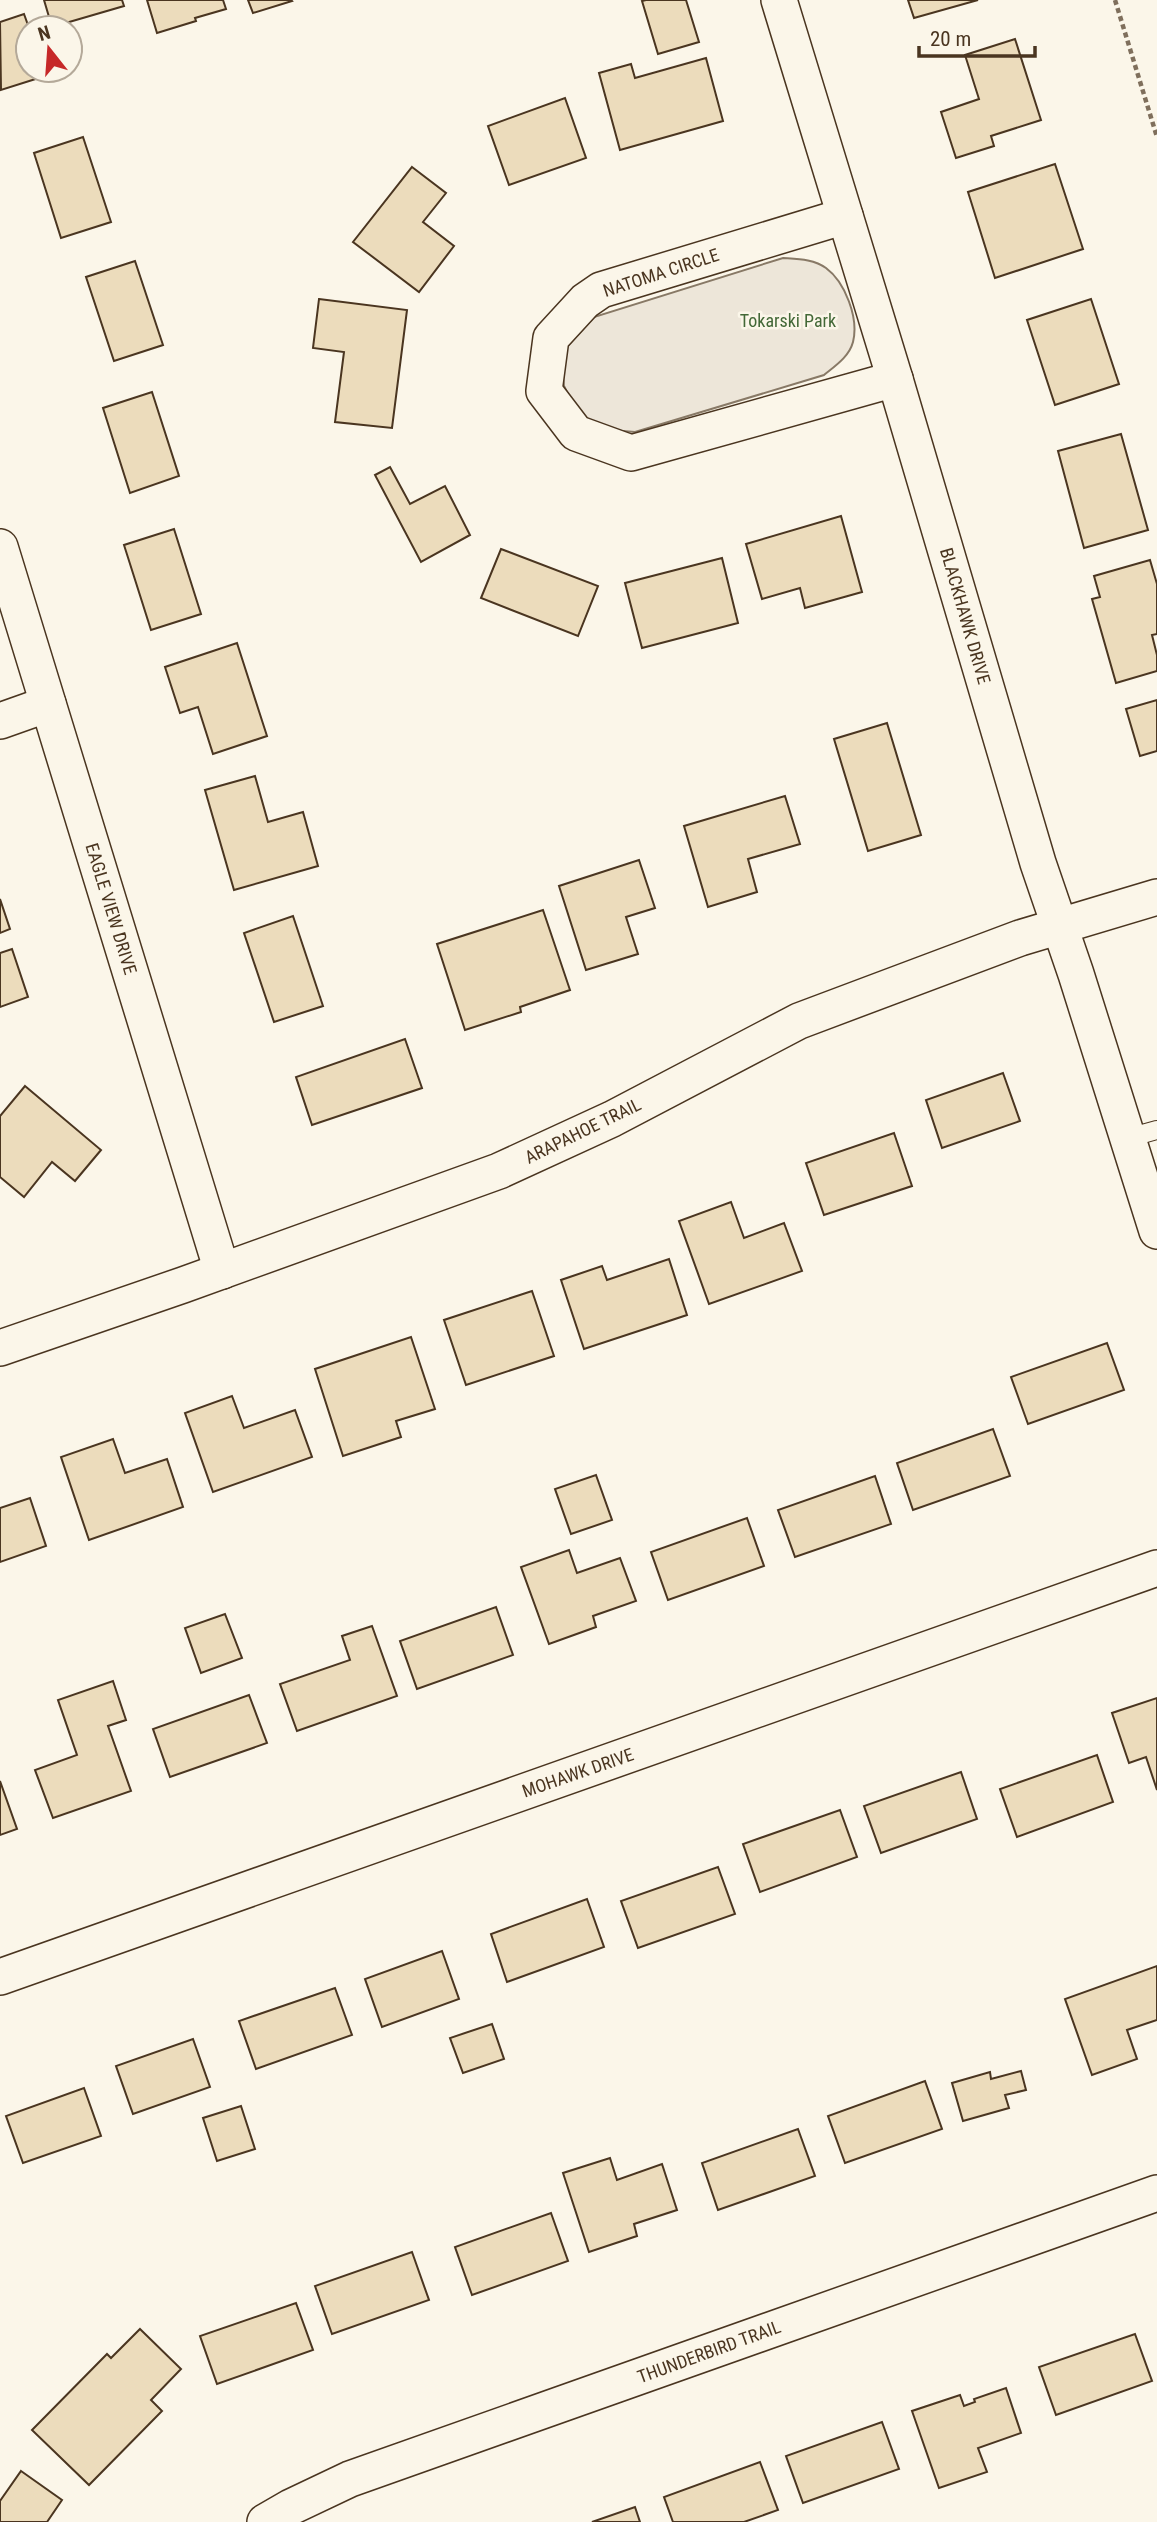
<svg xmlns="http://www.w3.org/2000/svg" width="1157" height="2522" viewBox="0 0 1157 2522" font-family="'Roboto Condensed',sans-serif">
<rect width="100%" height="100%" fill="#fbf6e9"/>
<!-- green -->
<path fill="#ede6d9" stroke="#887966" stroke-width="2" d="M783 258C798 259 814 259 826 268 845 282 859 318 853 342 849 357 835 366 824 375L635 432 610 430 594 424 575 408 564 386 562 365 564 350 594 317Z"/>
<!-- building -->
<g fill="#ecdcbc" stroke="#4a3520" stroke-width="2">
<polygon points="44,0 122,0 124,6 52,27"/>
<polygon points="147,0 223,0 226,9 195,18 196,21 157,33"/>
<polygon points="248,0 291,0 292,1 253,13"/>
<polygon points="646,0 686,0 699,42 658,54 642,1"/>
<polygon points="908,0 978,0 914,18"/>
<polygon points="24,14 29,28 28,70 43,70 45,76 1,90 0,22"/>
<polygon points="1015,39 1041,120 991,136 994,146 956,158 941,112 979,99 965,55"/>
<polygon points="706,58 723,121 620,150 599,73 631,64 635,78"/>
<polygon points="565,98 586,158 509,185 488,126"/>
<polygon points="83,137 111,222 61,238 34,153"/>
<polygon points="1055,164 1083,249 995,278 968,192"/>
<polygon points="412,167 446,193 423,222 454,246 419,292 353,242"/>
<polygon points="135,261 163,345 114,361 86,277"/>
<polygon points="319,299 407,310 392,428 335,422 344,352 313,348"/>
<polygon points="1091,299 1119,384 1055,405 1027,320"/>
<polygon points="152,392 179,476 130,493 103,408"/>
<polygon points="1121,434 1148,530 1084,548 1058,451"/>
<polygon points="390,467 410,504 445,486 470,535 421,562 375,475"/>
<polygon points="841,516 862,592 805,608 800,588 762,599 746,544"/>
<polygon points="174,529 201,614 151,630 124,545"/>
<polygon points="501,549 598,586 578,636 481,598"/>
<polygon points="722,558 738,623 642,648 625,583"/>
<polygon points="1150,560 1157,584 1157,634 1152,635 1157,655 1157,671 1116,683 1092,599 1100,597 1094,576"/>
<polygon points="237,643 267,736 213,754 198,707 180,713 165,667"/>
<polygon points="1157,700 1157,751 1140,756 1126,709"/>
<polygon points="887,723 921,835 868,851 834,739"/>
<polygon points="255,776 268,822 303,812 318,866 234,890 205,790"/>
<polygon points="785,796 800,844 748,859 757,892 708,907 684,826"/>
<polygon points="639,860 655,908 626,917 638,954 586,970 559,886"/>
<polygon points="0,899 10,929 0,933"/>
<polygon points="543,910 570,990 520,1007 521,1012 465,1030 437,944"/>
<polygon points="293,916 323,1006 274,1022 244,933"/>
<polygon points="12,949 28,997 0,1007 0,953"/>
<polygon points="405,1039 422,1088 312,1125 296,1077"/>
<polygon points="1003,1073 1020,1121 942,1148 926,1100"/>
<polygon points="25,1086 101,1150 75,1181 52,1162 24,1197 0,1177 0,1116"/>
<polygon points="894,1133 912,1186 824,1215 806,1163"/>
<polygon points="731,1202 744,1238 784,1223 802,1271 709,1304 679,1221"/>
<polygon points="669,1259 687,1315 584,1349 561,1280 602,1266 607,1280"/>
<polygon points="532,1291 554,1356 466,1385 444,1320"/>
<polygon points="411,1337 435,1409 396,1421 401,1437 343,1456 315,1369"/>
<polygon points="1107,1343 1124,1390 1028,1424 1011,1377"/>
<polygon points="232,1396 244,1428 295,1410 312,1457 213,1492 185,1413"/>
<polygon points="993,1429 1010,1476 913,1510 897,1463"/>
<polygon points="113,1439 125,1473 167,1459 183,1507 89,1540 61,1457"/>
<polygon points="596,1475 612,1520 571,1534 555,1489"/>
<polygon points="875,1476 891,1524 795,1557 778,1510"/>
<polygon points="30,1498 46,1546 0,1562 0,1508"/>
<polygon points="747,1518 764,1566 668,1600 651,1552"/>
<polygon points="569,1550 577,1573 620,1558 636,1601 593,1616 596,1627 549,1644 521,1567"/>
<polygon points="496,1607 513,1655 417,1689 400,1641"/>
<polygon points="225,1614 242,1658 201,1673 185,1628"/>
<polygon points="372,1626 397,1696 297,1731 280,1684 350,1660 342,1636"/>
<polygon points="113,1681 126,1720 108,1726 131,1791 53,1818 35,1770 77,1755 58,1700"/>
<polygon points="249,1695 267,1743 170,1777 153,1729"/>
<polygon points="1157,1698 1157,1790 1146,1757 1129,1763 1112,1713"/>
<polygon points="1097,1755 1113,1802 1017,1837 1000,1789"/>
<polygon points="961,1772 977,1819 881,1853 864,1806"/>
<polygon points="0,1781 17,1829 0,1835"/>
<polygon points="840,1810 857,1857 760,1892 743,1844"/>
<polygon points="718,1867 735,1914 638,1948 621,1901"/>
<polygon points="587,1899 604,1947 507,1982 491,1934"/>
<polygon points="442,1951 459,1999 382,2027 365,1979"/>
<polygon points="1157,1966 1157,2020 1127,2030 1137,2059 1092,2075 1065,1999"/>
<polygon points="335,1988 352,2035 256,2069 239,2021"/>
<polygon points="492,2024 504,2059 463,2073 450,2038"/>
<polygon points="193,2039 210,2087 133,2114 116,2066"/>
<polygon points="1021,2071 1026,2090 1005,2095 1009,2108 963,2121 952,2083 990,2072 991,2079"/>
<polygon points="925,2081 942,2129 845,2163 828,2116"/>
<polygon points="84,2088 101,2136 23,2163 6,2116"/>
<polygon points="241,2106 255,2149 217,2161 203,2118"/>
<polygon points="798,2129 815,2176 718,2210 702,2163"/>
<polygon points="610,2158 617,2180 662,2164 677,2210 634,2224 637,2236 589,2252 563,2173"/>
<polygon points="551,2213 568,2261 472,2295 455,2247"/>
<polygon points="412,2252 429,2300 332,2334 315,2286"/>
<polygon points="296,2303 313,2350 217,2384 200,2336"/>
<polygon points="140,2329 181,2369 151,2400 162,2411 89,2485 32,2430 107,2354 111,2358"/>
<polygon points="1135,2334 1152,2381 1056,2415 1039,2367"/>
<polygon points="1006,2388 1021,2433 978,2448 987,2472 939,2488 912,2411 960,2395 964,2406 975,2402 974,2399"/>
<polygon points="882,2422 899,2469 803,2503 786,2456"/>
<polygon points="760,2462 778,2510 744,2522 673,2522 664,2497"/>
<polygon points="21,2471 62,2500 47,2522 0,2522 0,2501"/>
<polygon points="635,2507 640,2522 592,2522"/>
</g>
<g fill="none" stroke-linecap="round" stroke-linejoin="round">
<defs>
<polyline id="service" points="1128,1138 1157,1130"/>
<g id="minor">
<polyline points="779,0 895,379 1038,863 1076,974 1157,1231"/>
<polyline points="845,216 601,290 585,301 551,338 544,391 576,433 631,453 895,379"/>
<polyline points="0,547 222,1271"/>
<polyline points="0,721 48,704"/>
<polyline points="0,1348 183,1285 499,1171 612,1119 799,1021 1020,938 1157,897"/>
<polyline points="0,1977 1157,1568"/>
<polyline points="265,2522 291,2507 350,2479 1157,2193"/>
</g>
</defs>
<!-- service casing -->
<use href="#service" stroke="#4a3520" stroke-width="20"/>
<!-- minor casing -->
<use href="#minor" stroke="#4a3520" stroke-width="38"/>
<!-- path -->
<polyline stroke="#7f6f5c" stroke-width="4.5" stroke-dasharray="5 3.5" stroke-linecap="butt" points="1115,0 1157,137"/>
<!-- service -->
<use href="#service" stroke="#fbf6e9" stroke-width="18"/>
<!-- minor -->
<use href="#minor" stroke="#fbf6e9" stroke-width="35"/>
</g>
<g text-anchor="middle" stroke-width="5" stroke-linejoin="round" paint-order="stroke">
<!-- street labels -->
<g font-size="18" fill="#4a3520" stroke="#fbf6e9">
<text transform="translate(661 273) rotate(-18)" y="6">NATOMA CIRCLE</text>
<text transform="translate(965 616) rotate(74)" y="6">BLACKHAWK DRIVE</text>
<text transform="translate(111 909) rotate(73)" y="6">EAGLE VIEW DRIVE</text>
<text transform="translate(583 1131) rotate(-26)" y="6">ARAPAHOE TRAIL</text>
<text transform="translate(578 1773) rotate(-19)" y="6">MOHAWK DRIVE</text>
<text transform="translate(709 2352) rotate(-20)" y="6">THUNDERBIRD TRAIL</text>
</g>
<!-- park labels -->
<g font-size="18" fill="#436837" stroke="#fbf6e9">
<text x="788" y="327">Tokarski Park</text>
</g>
</g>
<!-- north arrow -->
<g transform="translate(49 49) rotate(343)"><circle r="33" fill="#fbf6e9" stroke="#b4a999" stroke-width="2"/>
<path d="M0-5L12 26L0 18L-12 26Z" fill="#c62828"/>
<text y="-10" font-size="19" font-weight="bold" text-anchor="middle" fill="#4a3520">N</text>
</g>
<!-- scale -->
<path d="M919 46v10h116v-10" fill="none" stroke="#4a3520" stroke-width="3.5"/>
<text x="930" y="46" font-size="21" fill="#4a3520" stroke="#fbf6e9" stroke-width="5" paint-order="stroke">20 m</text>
</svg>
